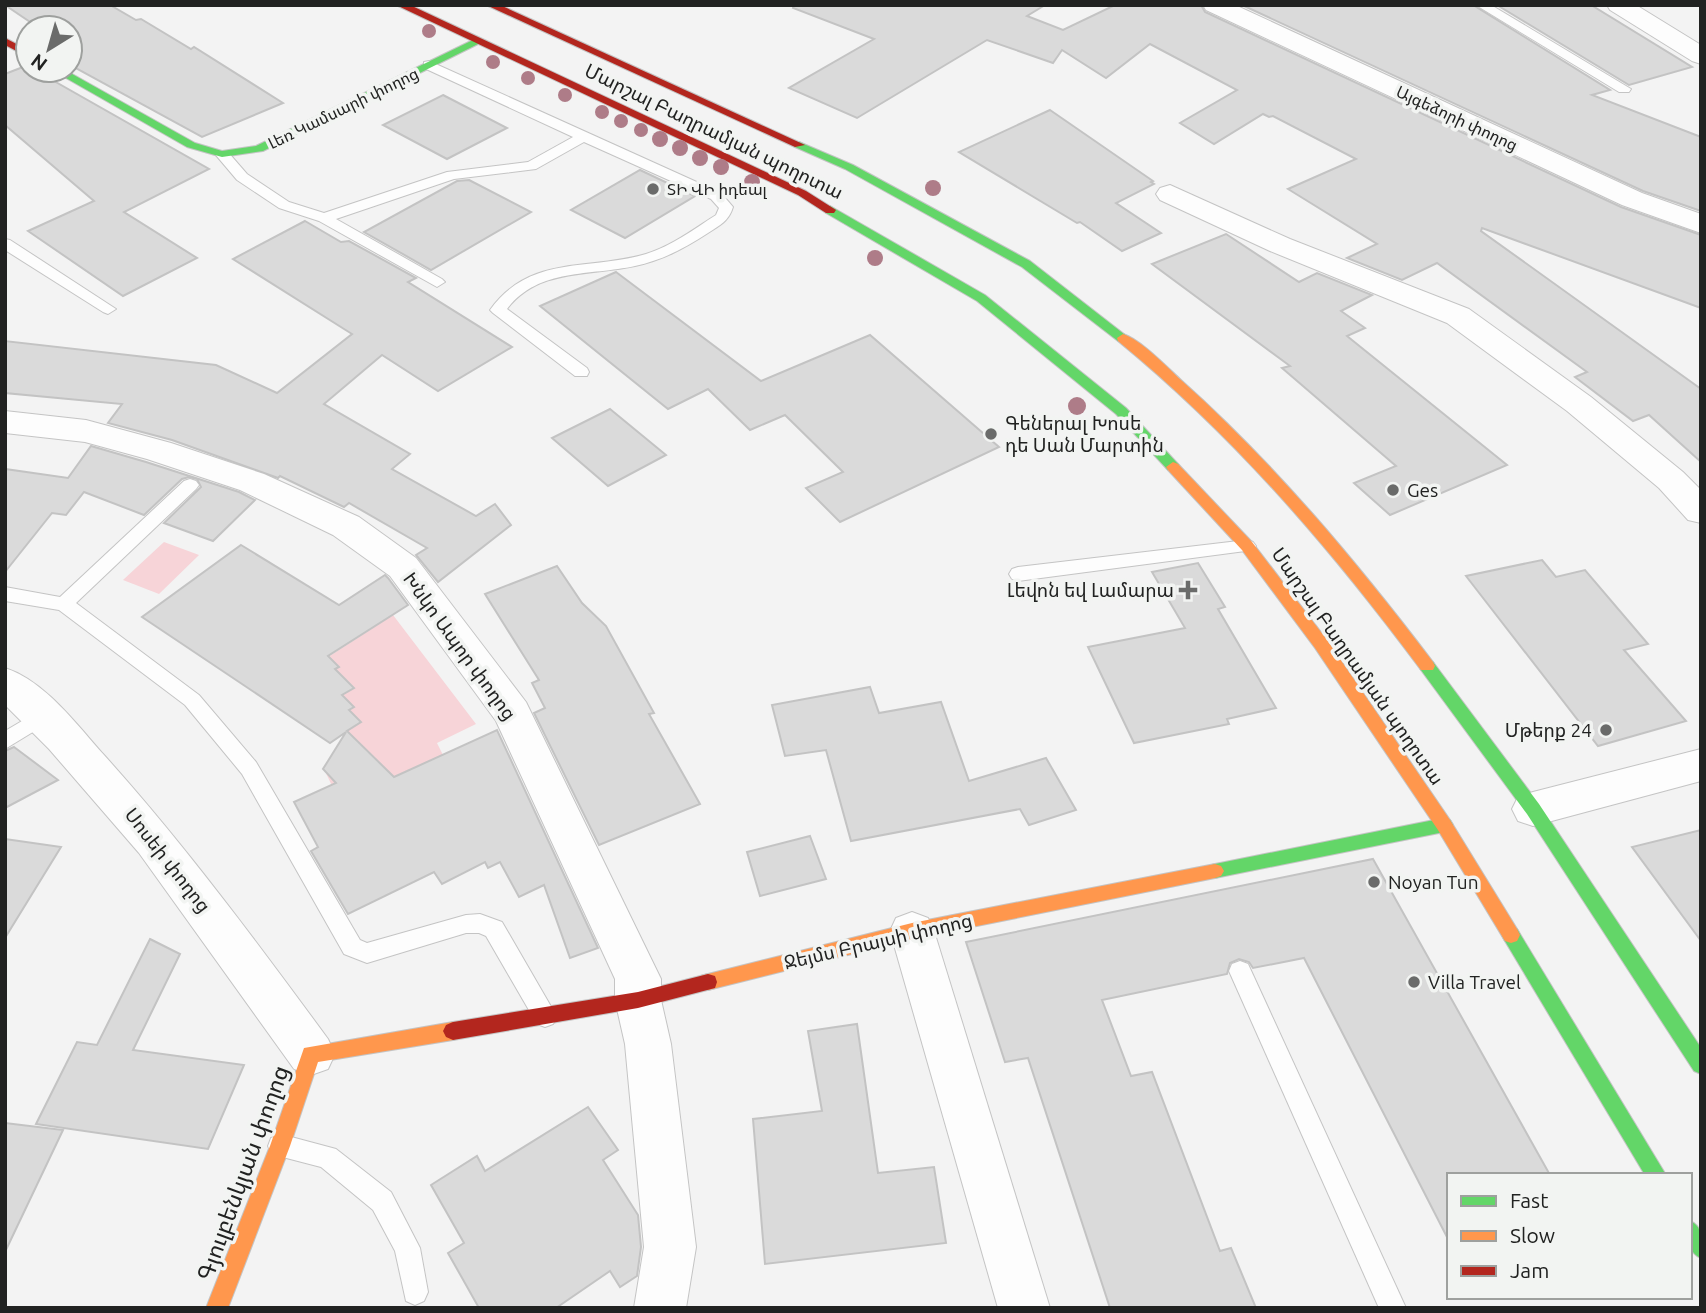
<svg xmlns="http://www.w3.org/2000/svg" width="1706" height="1313" viewBox="0 0 1706 1313" font-family="Ubuntu,'Noto Sans Armenian',sans-serif">
<rect width="100%" height="100%" fill="#f3f3f3"/>
<!-- green -->
<g fill="#f7d4d8">
<polygon points="164,542 199,555 159,594 123,580"/>
<polygon points="393,615 476,724 437,743 443,755 340,803 325,771 362,746 347,731 361,722 349,710 353,706 342,695 354,687 335,669 339,666 328,657"/>
</g>
<!-- building -->
<g fill="#dadada" stroke="#c3c3c3" stroke-width="2">
<polygon points="5,5 110,5 136,20 141,19 191,49 194,47 283,103 202,137 70,65 70,28 39,28"/>
<polygon points="794,5 1045,5 1027,16 1063,30 1115,5 1201,5 1205,12 1621,207 1701,235 1701,308 1482,228 1481,231 1701,389 1701,462 1649,415 1633,421 1575,377 1587,372 1437,263 1402,280 1347,258 1377,244 1288,189 1356,159 1273,116 1269,117 1263,114 1214,144 1180,123 1237,90 1150,44 1106,78 1062,50 1053,63 987,40 857,118 789,88 874,39 793,8"/>
<polygon points="1242,5 1473,5 1610,90 1592,95 1701,137 1701,211 1643,191"/>
<polygon points="1497,5 1591,5 1692,67 1629,85"/>
<polygon points="28,65 28,70 41,70 47,77 209,169 124,212 197,258 123,296 28,231 94,201 5,125 5,74"/>
<polygon points="443,95 507,128 447,159 383,125"/>
<polygon points="1050,110 1153,181 1151,182 1154,184 1116,203 1161,233 1122,251 1080,222 1077,223 959,152"/>
<polygon points="640,170 695,196 625,238 571,210"/>
<polygon points="469,180 531,212 431,270 364,232 457,181"/>
<polygon points="305,221 341,242 349,241 416,278 408,282 512,347 438,391 382,355 324,404 410,454 392,469 476,516 495,504 511,525 438,582 416,555 427,548 349,503 344,507 280,476 278,478 172,440 108,423 122,404 5,393 5,341 216,365 277,393 352,334 233,259"/>
<polygon points="1226,234 1299,282 1317,273 1372,295 1341,311 1365,328 1347,336 1507,465 1390,515 1354,483 1396,466 1282,368 1290,366 1152,264"/>
<polygon points="616,272 761,381 870,335 999,447 840,522 806,488 843,472 785,415 750,430 708,389 668,409 540,306"/>
<polygon points="610,409 666,455 608,486 552,438"/>
<polygon points="91,446 146,462 239,492 255,500 213,541 164,523 201,487 197,479 189,477 182,479 144,515 84,492 66,515 52,513 5,572 5,469 68,478"/>
<polygon points="241,545 339,605 385,575 388,578 408,605 328,656 339,667 335,669 354,688 342,695 354,707 349,710 361,722 347,731 394,777 497,730 598,948 570,958 544,885 519,897 500,862 488,868 485,862 442,884 434,872 348,914 311,851 318,847 294,802 336,783 323,769 346,732 330,743 142,617"/>
<polygon points="1542,560 1556,577 1585,570 1648,644 1624,650 1686,721 1598,746 1466,576"/>
<polygon points="1198,563 1225,607 1218,609 1276,708 1227,719 1229,724 1134,743 1088,647 1185,628 1152,572"/>
<polygon points="557,566 582,603 606,626 654,713 649,714 700,804 599,845 534,713 545,708 532,683 539,680 485,594"/>
<polygon points="870,687 879,713 941,702 969,781 1046,758 1076,810 1029,825 1020,809 851,841 826,750 785,756 772,705"/>
<polygon points="14,747 58,780 5,808 5,751"/>
<polygon points="1701,830 1701,941 1632,847"/>
<polygon points="810,836 826,879 760,896 747,852"/>
<polygon points="5,839 61,847 5,938"/>
<polygon points="1373,859 1550,1175 1449,1175 1449,1241 1304,958 1253,968 1249,962 1239,959 1230,963 1227,974 1102,1000 1131,1076 1152,1072 1220,1251 1231,1248 1256,1308 1110,1308 1028,1058 1005,1062 966,942"/>
<polygon points="150,939 180,954 133,1050 244,1065 208,1149 36,1124 77,1042 97,1045"/>
<polygon points="857,1024 878,1173 934,1167 946,1243 765,1264 753,1119 822,1111 808,1031"/>
<polygon points="588,1107 618,1150 603,1160 638,1215 641,1247 637,1276 620,1287 610,1271 556,1308 479,1308 448,1253 464,1243 431,1185 477,1156 485,1171"/>
<polygon points="5,1123 63,1130 5,1252"/>
</g>
<g fill="none" stroke-linecap="round" stroke-linejoin="round">
<defs>
<g id="lane">
<polygon points="1476,5 1491,5 1631,89 1629,92 1619,92"/>
<path d="M429 61 721 193 733 207C729 221 720 225 708 233 685 248 663 260 635 266 590 276 538 268 507 309L587 368 589 372 587 376H575L493 313 490 310C530 254 589 271 646 254 672 246 694 229 716 215L719 208 711 199 584 142 536 169 454 179 336 219 442 279 445 282 437 287 319 221 279 208 237 180 215 154 217 151H227L247 174 289 202 324 213 447 172 528 162 573 137 424 68V62Z"/>
<polygon points="5,239 10,240 116,309 108,314 103,312 5,250"/>
<polygon points="190,479 196,481 199,485 196,489 76,603 199,695 256,762 360,940 367,943 466,915 480,914 502,922 553,1010 557,1017 553,1024 545,1027 537,1024 486,936 479,933 466,933 367,963 344,954 242,774 185,705 59,610 5,601 5,587 60,597 184,481"/>
<polygon points="1247,540 1253,542 1256,546 1253,550 1018,581 1012,579 1009,574 1012,569 1018,567"/>
<polygon points="44,708 51,711 54,716 51,721 5,749 5,731"/>
<polygon points="1240,961 1248,964 1406,1308 1379,1308 1229,971 1232,964"/>
<polygon points="280,1134 336,1149 391,1192 420,1248 428,1292 424,1301 415,1305 406,1301 395,1251 373,1210 321,1167 271,1154 268,1146 271,1138"/>
</g>
<g id="street">
<polygon points="1203,5 1235,5 1642,193 1701,214 1701,233 1622,205 1206,10"/>
<polygon points="1607,5 1636,5 1701,45 1701,64 1692,61 1610,10"/>
<polygon points="1170,185 1290,239 1469,309 1591,397 1683,472 1701,490 1701,523 1688,520 1659,488 1567,411 1447,323 1270,251 1160,200 1156,194 1160,188"/>
<polygon points="5,411 86,420 171,443 264,474 359,517 416,558 526,702 661,979 661,1000 671,1044 696,1247 686,1308 634,1308 644,1247 625,1044 615,1000 615,979 496,721 390,576 333,535 240,490 147,459 85,442 5,433"/>
<path d="M5 668C45 681 77 725 104 755 185 845 256 941 328 1039L335 1054 328 1069 311 1075 294 1069 139 853 49 749 5 705Z"/>
<polygon points="1701,749 1701,781 1533,826 1518,821 1512,809 1518,797 1533,792"/>
<polygon points="912,912 928,918 934,931 1050,1308 998,1308 890,931 896,918"/>
</g>
<g id="fast">
<polygon points="473,40 482,42 263,151 222,157 187,147 52,70 65,70 195,143 222,151 256,146"/>
<polygon points="799,142 853,165 1030,261 1129,338 1123,342 1118,341 1022,267 845,169 795,147 793,145"/>
<polygon points="830,206 985,295 1126,408 1178,464 1180,467 1178,470 1168,470 1116,414 977,301 826,213 826,207"/>
<polygon points="1427,660 1433,662 1539,804 1701,1048 1701,1074 1694,1071 1527,814 1421,670 1419,666"/>
<polygon points="1444,818 1450,820 1453,825 1450,830 1444,832 1215,878 1209,876 1206,871 1209,866 1215,864"/>
<polygon points="1511,927 1517,929 1666,1175 1645,1175 1505,941 1502,935 1505,929"/>
<path d="M1690 1221C1705 1227 1701 1244 1701 1258 1686 1252 1690 1235 1690 1221Z"/>
</g>
<g id="slow">
<path d="M1123 334C1140 339 1167 367 1181 380 1276 465 1356 561 1433 662L1435 666 1433 670H1421C1331 549 1235 437 1118 341L1117 338Z"/>
<polygon points="1173,462 1178,464 1252,542 1327,640 1450,820 1517,929 1520,935 1517,941 1511,943 1505,941 1438,830 1315,648 1242,550 1168,470 1166,467"/>
<polygon points="1215,864 1221,866 1224,871 1221,876 1215,878 912,939 708,990 701,988 699,982 701,976 708,974 912,923"/>
<polygon points="453,1022 460,1025 463,1031 460,1037 453,1040 318,1062 290,1146 228,1308 206,1308 270,1146 304,1048"/>
</g>
<g id="jam">
<polygon points="396,5 410,5 806,191 836,210 834,213 826,213 798,195"/>
<polygon points="486,5 500,5 805,145 795,147"/>
<polygon points="5,38 28,50 28,57 5,45"/>
<polygon points="708,974 715,976 717,982 715,988 638,1008 453,1040 446,1037 443,1031 446,1025 453,1022 638,992"/>
</g>
</defs>
<!-- lane casing -->
<use href="#lane" stroke="#c4c4c4" stroke-width="2"/>
<!-- street casing -->
<use href="#street" stroke="#c4c4c4" stroke-width="2"/>
<!-- fast casing -->
<use href="#fast" stroke="#c4c4c4" stroke-width="2"/>
<!-- slow casing -->
<use href="#slow" stroke="#c4c4c4" stroke-width="2"/>
<!-- jam casing -->
<use href="#jam" stroke="#c4c4c4" stroke-width="2"/>
<!-- lane -->
<use href="#lane" fill="#fdfdfd" fill-rule="evenodd"/>
<!-- street -->
<use href="#street" fill="#fdfdfd" fill-rule="evenodd"/>
<!-- fast -->
<use href="#fast" fill="#63d668" fill-rule="evenodd"/>
<!-- slow -->
<use href="#slow" fill="#ff974d" fill-rule="evenodd"/>
<!-- jam -->
<use href="#jam" fill="#b3261e" fill-rule="evenodd"/>
</g>
<!-- trees -->
<g fill="#ae7c88">
<circle cx="429" cy="31" r="7"/>
<circle cx="493" cy="62" r="7"/>
<circle cx="528" cy="78" r="7"/>
<circle cx="565" cy="95" r="7"/>
<circle cx="602" cy="112" r="7"/>
<circle cx="621" cy="121" r="7"/>
<circle cx="641" cy="130" r="7"/>
<circle cx="660" cy="139" r="8"/>
<circle cx="680" cy="148" r="8"/>
<circle cx="700" cy="158" r="8"/>
<circle cx="721" cy="167" r="8"/>
<circle cx="752" cy="182" r="8"/>
<circle cx="933" cy="188" r="8"/>
<circle cx="875" cy="258" r="8"/>
<circle cx="1077" cy="406" r="9"/>
</g>
<!-- markers -->
<g fill="#6a6b6a" stroke="#f2f4f2" stroke-width="2.5">
<circle cx="653" cy="189" r="7"/>
<circle cx="991" cy="434" r="7"/>
<circle cx="1393" cy="490" r="7"/>
<path d="M1184.5 579.5h7v7h7v7h-7v7h-7v-7h-7v-7h7z"/>
<circle cx="1606" cy="730" r="7"/>
<circle cx="1374" cy="882" r="7"/>
<circle cx="1414" cy="982" r="7"/>
</g>
<g text-anchor="middle" stroke-width="7" stroke-linejoin="round" paint-order="stroke">
<!-- far-street labels -->
<g font-size="16" fill="#212221" stroke="#f2f4f2">
<text transform="translate(343 108) rotate(-26)" y="6">Լեռ Կամսարի փողոց</text>
<text transform="translate(1457 118) rotate(25)" y="6">Այգեձորի փողոց</text>
</g>
<!-- far-poi labels -->
<g font-size="16" fill="#212221" stroke="#f2f4f2" text-anchor="start">
<text x="667" y="195">ՏԻ ՎԻ իդեալ</text>
</g>
<!-- street labels -->
<g font-size="19" fill="#212221" stroke="#f2f4f2">
<text transform="translate(714 131) rotate(26)" y="7">Մարշալ Բաղրամյան պողոտա</text>
<text transform="translate(460 646) rotate(54)" y="7">Խնկո Ապոր փողոց</text>
<text transform="translate(1358 666) rotate(55)" y="7">Մարշալ Բաղրամյան պողոտա</text>
<text transform="translate(168 860) rotate(52)" y="7">Սոսեի փողոց</text>
<text transform="translate(878 941) rotate(-13)" y="7">Ջեյմս Բրայսի փողոց</text>
</g>
<!-- poi labels -->
<g font-size="19" fill="#212221" stroke="#f2f4f2" text-anchor="start">
<text x="1005" y="430">Գեներալ Խոսե<tspan x="1005" dy="22">դե Սան Մարտին</tspan></text>
<text x="1407" y="497">Ges</text>
<text x="1174" y="597" text-anchor="end">Լեվոն եվ Լամարա</text>
<text x="1592" y="737" text-anchor="end">Մթերք 24</text>
<text x="1388" y="889">Noyan Tun</text>
<text x="1428" y="989">Villa Travel</text>
</g>
<!-- near-street labels -->
<g font-size="23" fill="#212221" stroke="#f2f4f2">
<text transform="translate(243 1173) rotate(-70)" y="8">Գյուլբենկյան փողոց</text>
</g>
</g>
<!-- border -->
<rect width="1706" height="1313" fill="none" stroke="#212221" stroke-width="14"/>
<!-- legend -->
<rect x="1447" y="1173" width="245" height="126" fill="#f2f4f2" stroke="#9ea09e" stroke-width="2"/>
<rect x="1461" y="1196" width="35" height="10" fill="#63d668" stroke="#9ea09e" stroke-width="2"/>
<text x="1510" y="1208" font-size="21" fill="#212221">Fast</text>
<rect x="1461" y="1231" width="35" height="10" fill="#ff974d" stroke="#9ea09e" stroke-width="2"/>
<text x="1510" y="1243" font-size="21" fill="#212221">Slow</text>
<rect x="1461" y="1266" width="35" height="10" fill="#b3261e" stroke="#9ea09e" stroke-width="2"/>
<text x="1510" y="1278" font-size="21" fill="#212221">Jam</text>
<!-- north arrow -->
<g transform="translate(49 49) rotate(217)"><circle r="33" fill="#f2f4f2" stroke="#9ea09e" stroke-width="2"/>
<path d="M0-5L12 26L0 18L-12 26Z" fill="#6a6b6a"/>
<text y="-10" font-size="19" font-weight="bold" text-anchor="middle" fill="#212221">N</text>
</g>
</svg>
